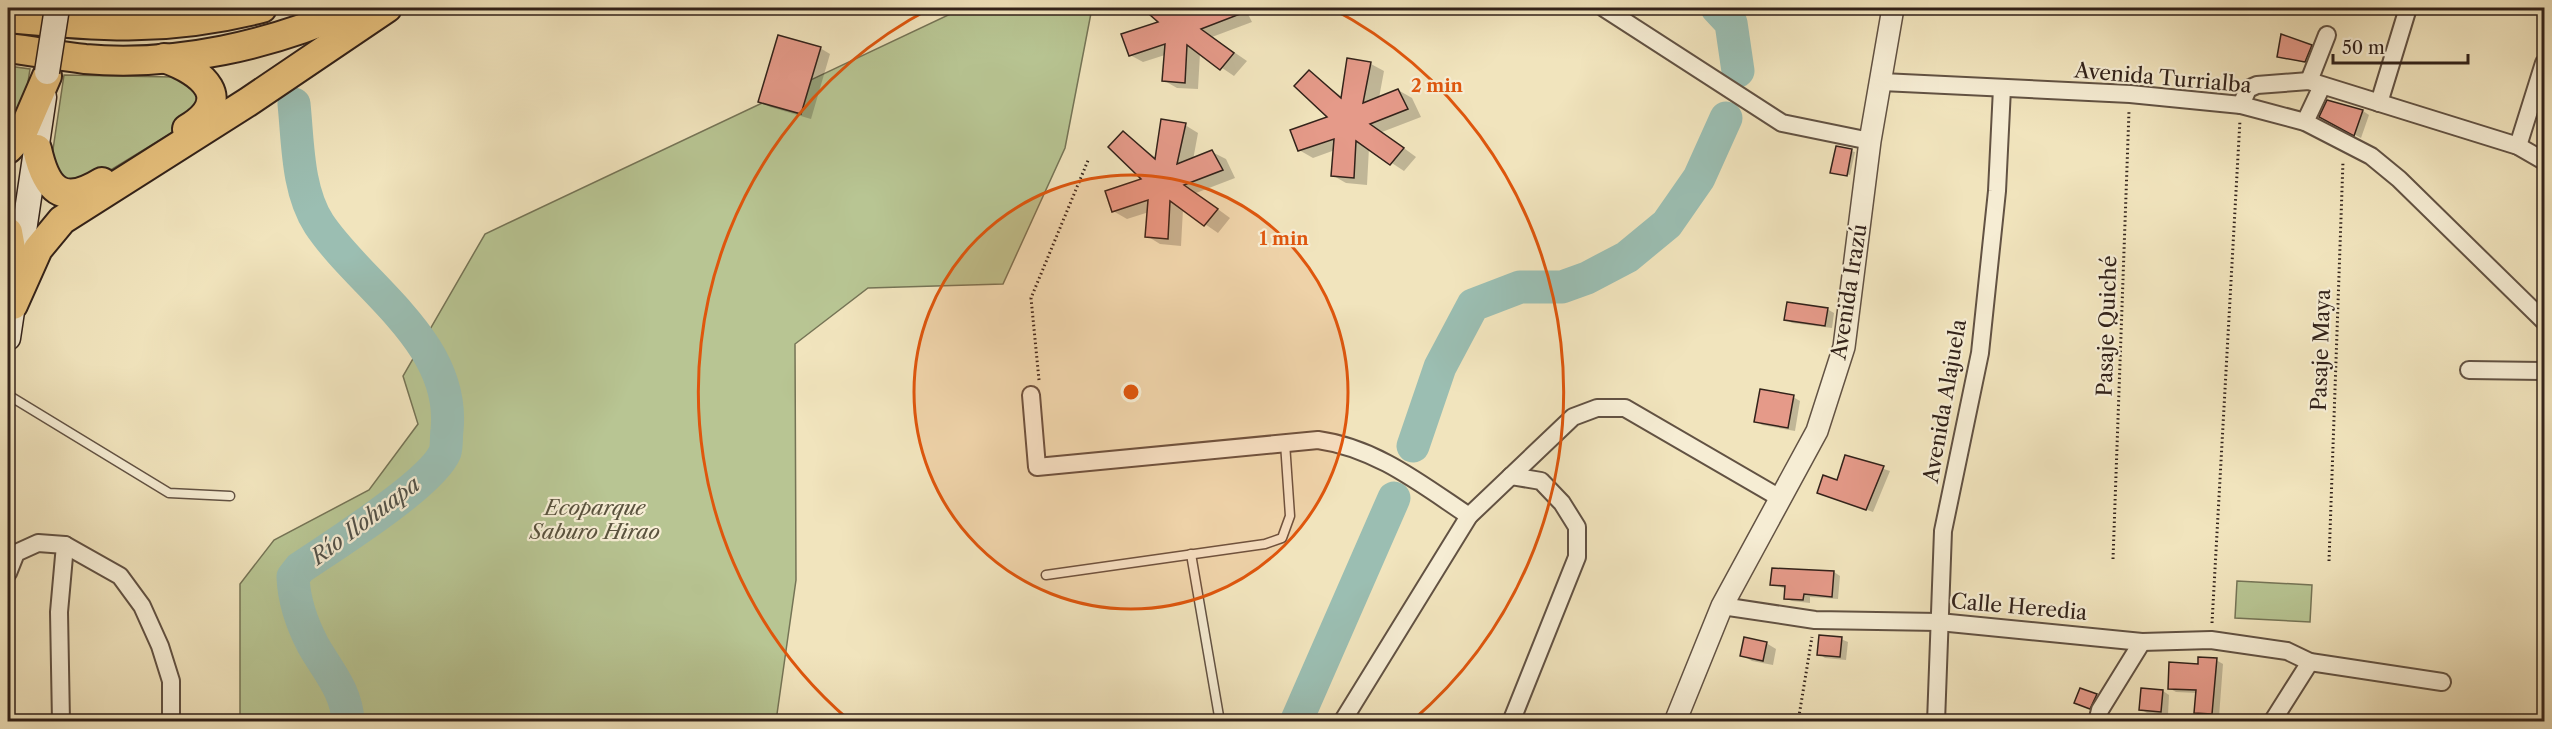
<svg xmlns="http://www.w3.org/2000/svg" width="2552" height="729" viewBox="0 0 2552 729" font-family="'Libre Caslon Text',serif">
<rect width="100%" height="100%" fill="#f1e4bd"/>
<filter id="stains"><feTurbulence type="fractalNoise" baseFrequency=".00333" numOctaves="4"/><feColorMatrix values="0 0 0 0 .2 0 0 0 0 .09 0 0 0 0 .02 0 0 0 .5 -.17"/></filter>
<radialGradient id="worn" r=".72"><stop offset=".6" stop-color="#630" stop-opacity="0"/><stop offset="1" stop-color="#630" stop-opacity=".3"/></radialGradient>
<!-- green -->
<g fill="#b8c593" stroke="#757456" stroke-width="1.5">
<polygon points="963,8 1092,8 1065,148 1003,284 868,288 795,344 796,580 776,721 240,722 240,584 274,540 369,490 418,424 403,376 485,234"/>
<polygon points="8,66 30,69 25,101 8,132"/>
<polygon points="64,75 173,77 178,78 200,95 183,126 91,182 64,179 51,163"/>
<polygon points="2237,581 2312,585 2310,622 2235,618"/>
</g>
<!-- shadow -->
<g fill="#0003">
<polygon points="1145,8 1245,8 1252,22 1212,37 1247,61 1234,76 1200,53 1198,89 1177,88 1163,80 1165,55 1143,62 1130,55 1161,23"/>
<polygon points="2311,46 2318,50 2312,65 2279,56"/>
<polygon points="820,48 830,54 811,119 770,107 760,101"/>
<polygon points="1348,60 1371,64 1384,71 1379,98 1398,90 1412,98 1421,117 1382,132 1416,157 1404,171 1369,148 1367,185 1346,183 1332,175 1335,150 1313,158 1299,150 1330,118 1309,72 1342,97"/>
<polygon points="2363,111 2369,115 2361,138 2321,117"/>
<polygon points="1185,125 1198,133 1193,160 1212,152 1226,159 1235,178 1196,193 1230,218 1218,233 1183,209 1181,246 1160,244 1147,236 1149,212 1127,219 1113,211 1144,179 1123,133 1156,158"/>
<polygon points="1837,148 1855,152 1850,175 1833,172"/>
<polygon points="1827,309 1834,313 1832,328 1792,323 1786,319"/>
<polygon points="1793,397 1800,401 1795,431 1762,425 1756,421"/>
<polygon points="1846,457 1890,471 1873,512 1819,492 1838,481"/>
<polygon points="1834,572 1840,576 1838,599 1810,597 1810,603 1792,601 1785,598 1786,589 1772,584"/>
<polygon points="1841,639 1848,642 1846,660 1825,658 1819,654"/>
<polygon points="1766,643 1776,649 1773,665 1752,661 1742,655"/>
<polygon points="2216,660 2223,664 2219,717 2202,716 2195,712 2197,693 2176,692 2169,688 2199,665"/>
<polygon points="2081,690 2103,699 2096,711 2076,703"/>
<polygon points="2163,691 2169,695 2168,715 2147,713 2140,709"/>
<polygon points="2159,717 2183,721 2185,722 2158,722"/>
</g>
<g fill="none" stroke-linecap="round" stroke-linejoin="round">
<!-- river -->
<g stroke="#9bbeb2" stroke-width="33">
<polyline points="1717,8 1731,23 1738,71"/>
<path d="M294 104C298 142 297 190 319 224 361 287 456 342 447 430 446 436 447 446 445 452 432 484 331 547 300 568L293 577C294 601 302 624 313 645 327 670 347 691 348 722"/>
<polyline points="1413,446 1440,367 1473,305 1520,287 1562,287 1587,278 1627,257 1667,224 1699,178 1726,118"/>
<polyline points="1296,722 1394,498"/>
</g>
</g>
<!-- building -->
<g fill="#e59a89" stroke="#32221a" stroke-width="1.5">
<polygon points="1142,8 1253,8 1253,9 1201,29 1234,53 1220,70 1187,45 1185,83 1162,81 1165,44 1129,56 1121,34 1158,22"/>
<polygon points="2281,34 2312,45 2305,62 2277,57"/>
<polygon points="778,35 821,47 801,114 758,102"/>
<polygon points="1347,58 1371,62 1363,103 1398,89 1408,109 1370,124 1404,148 1390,165 1356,141 1354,178 1331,176 1334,139 1298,151 1290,130 1327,117 1294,86 1309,70 1341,98"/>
<polygon points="2327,100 2363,110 2354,136 2319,117"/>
<polygon points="1161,119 1186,123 1177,164 1212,150 1223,170 1184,185 1218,209 1204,226 1170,201 1168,239 1145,237 1148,200 1112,212 1105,191 1141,179 1108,147 1123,131 1155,159"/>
<polygon points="1836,146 1852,149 1847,176 1830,173"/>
<polygon points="1787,302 1828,308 1825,326 1784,320"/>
<polygon points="1760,389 1794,395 1788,428 1754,422"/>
<polygon points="1845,455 1884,466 1866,510 1817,493 1823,475 1837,480"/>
<polygon points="1772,568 1834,571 1832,597 1804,594 1803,600 1784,599 1785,586 1770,585"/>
<polygon points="1819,635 1842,637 1840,657 1817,655"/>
<polygon points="1744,637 1767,642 1763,661 1740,656"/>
<polygon points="2198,657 2217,658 2212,714 2194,713 2196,690 2168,689 2169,662 2198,664"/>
<polygon points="2080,688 2097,694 2090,709 2074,703"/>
<polygon points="2141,688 2163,690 2161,712 2139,710"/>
</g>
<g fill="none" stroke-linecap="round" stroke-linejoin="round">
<defs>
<g id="service">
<polyline points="8,395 169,493 230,496"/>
<polyline points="1191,554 1220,722"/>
<polyline points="1046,575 1265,544 1282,538 1290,516 1285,443"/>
</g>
<g id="minor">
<polyline points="1604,8 1782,123 1870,141"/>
<polyline points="2309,81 2327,35"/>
<polyline points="1882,82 2130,94 2241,105 2305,122 2371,156 2399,179 2544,321"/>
<polyline points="2379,103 2408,8"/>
<polyline points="2241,105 2248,89 2257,85 2309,81 2518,146 2544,161"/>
<polyline points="2305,122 2322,86"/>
<polyline points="2518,146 2544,63"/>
<polyline points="2469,370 2544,371"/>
<path d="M1031 395 1037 467 1318 440C1376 448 1421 484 1469 516"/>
<polyline points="1511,476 1541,481 1562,503 1577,527 1577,557 1511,722"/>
<polyline points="8,573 16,553 38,543 65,545 120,576 142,606 160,646 171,681 171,722"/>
<polyline points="1722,606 1815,620 1939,622 2142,642 2211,640 2287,651 2310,662 2442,682"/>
<polyline points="61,722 59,612 65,545"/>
<polyline points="1342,722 1469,516 1573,417 1597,408 1625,408 1780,498"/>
<polyline points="1936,722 1943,531 1980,353 1997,191 2002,88"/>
<polyline points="2097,722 2100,710 2142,642"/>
<polyline points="2272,722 2310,662"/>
</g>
<polyline id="tertiary" points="1675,722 1722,606 1817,431 1844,347 1870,141 1893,8"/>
<polyline id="secondary" points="8,338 44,97"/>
<g id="trunk">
<path d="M8 18C102 27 168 32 262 8"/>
<path d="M8 48C33 51 59 56 85 59 176 67 272 45 354 8"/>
<path d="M164 58C203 72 236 99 187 129"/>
<polyline points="8,149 22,134 47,76"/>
<path d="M37 149C46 189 61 207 102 182"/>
<polyline points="8,232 12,254 13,294"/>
<polyline points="13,305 38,249 62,220 248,102 387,8"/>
</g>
</defs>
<!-- service casing -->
<use href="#service" stroke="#625243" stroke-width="11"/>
<!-- minor casing -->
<use href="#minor" stroke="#625243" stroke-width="20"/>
<!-- tertiary casing -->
<use href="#tertiary" stroke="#625243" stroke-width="24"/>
<!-- secondary casing -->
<use href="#secondary" stroke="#32221a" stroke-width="27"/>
<!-- trunk casing -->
<use href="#trunk" stroke="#32221a" stroke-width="32"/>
<!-- path -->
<g stroke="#32221a" stroke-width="3" stroke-dasharray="1.5 3" stroke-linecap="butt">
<polyline points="1039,380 1031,298 1089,158"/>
<polyline points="2113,559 2129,111"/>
<polyline points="2329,561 2343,161"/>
<polyline points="2212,623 2240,120"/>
<polyline points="1798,722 1812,637"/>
</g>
<!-- service -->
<use href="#service" stroke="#f6edd4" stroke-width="8"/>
<!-- minor -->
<use href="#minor" stroke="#f6edd4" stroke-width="16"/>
<!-- tertiary -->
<use href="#tertiary" stroke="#f6edd4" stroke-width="21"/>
<!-- secondary -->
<use href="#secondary" stroke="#f6edd4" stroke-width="24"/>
<!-- trunk -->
<use href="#trunk" stroke="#e8c27e" stroke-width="28"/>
<defs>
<polyline id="secondary-bridge" points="47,72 57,8"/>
</defs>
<!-- secondary-bridge casing -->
<use href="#secondary-bridge" stroke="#32221a" stroke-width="27" stroke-linecap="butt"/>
<!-- secondary-bridge -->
<use href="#secondary-bridge" stroke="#f6edd4" stroke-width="24"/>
</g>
<!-- distance rings -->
<circle cx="1131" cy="392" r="217" fill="#df560d" fill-opacity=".12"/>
<g fill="none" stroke="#df560d" stroke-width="3">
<circle cx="1131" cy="392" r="217"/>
<path d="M850 721A433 433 0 0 1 931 8M1331 8A433 433 0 0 1 1412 721"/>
</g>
<g text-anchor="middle" stroke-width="4.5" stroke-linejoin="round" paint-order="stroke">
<!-- street labels -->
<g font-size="21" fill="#32221a" stroke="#f6edd4">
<text transform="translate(2163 78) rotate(5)" y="7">Avenida Turrialba</text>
<text transform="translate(1849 292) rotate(-81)" y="7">Avenida Irazú</text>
<text transform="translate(2107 326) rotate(-88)" y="7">Pasaje Quiché</text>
<text transform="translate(2321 350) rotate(-88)" y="7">Pasaje Maya</text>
<text transform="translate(1945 401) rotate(-80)" y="7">Avenida Alajuela</text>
<text transform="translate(2019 607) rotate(5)" y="7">Calle Heredia</text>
</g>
<!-- park labels -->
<g font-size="21" font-style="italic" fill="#5a533e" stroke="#f6edd4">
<text x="595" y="515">Ecoparque<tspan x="595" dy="24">Saburo Hirao</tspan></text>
</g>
<!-- water labels -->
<g font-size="22" font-style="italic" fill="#525148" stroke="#f6edd4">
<text transform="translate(365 520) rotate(-37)" y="8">Río Ilohuapa</text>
</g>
</g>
<circle cx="1131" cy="392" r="9" fill="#df560d" stroke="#f6edd4" stroke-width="3"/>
<g font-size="18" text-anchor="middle" font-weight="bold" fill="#df560d" stroke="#f6edd4" stroke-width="4.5" stroke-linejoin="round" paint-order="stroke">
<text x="1437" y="92">2 min</text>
<text x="1284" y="245">1 min</text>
</g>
<!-- margin -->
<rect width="2552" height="729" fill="none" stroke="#f1e4bd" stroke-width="30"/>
<rect x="9" y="9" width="2534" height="711" fill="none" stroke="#32221a" stroke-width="3"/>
<rect x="15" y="15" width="2522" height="699" fill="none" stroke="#32221a" stroke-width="1.5"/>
<!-- scale -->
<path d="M2333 54v9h135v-9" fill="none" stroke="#32221a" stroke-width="3"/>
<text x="2342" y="54" font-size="18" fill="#32221a" stroke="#f6edd4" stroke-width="4.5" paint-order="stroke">50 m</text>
<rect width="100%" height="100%" filter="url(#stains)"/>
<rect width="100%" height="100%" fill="url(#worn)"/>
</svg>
